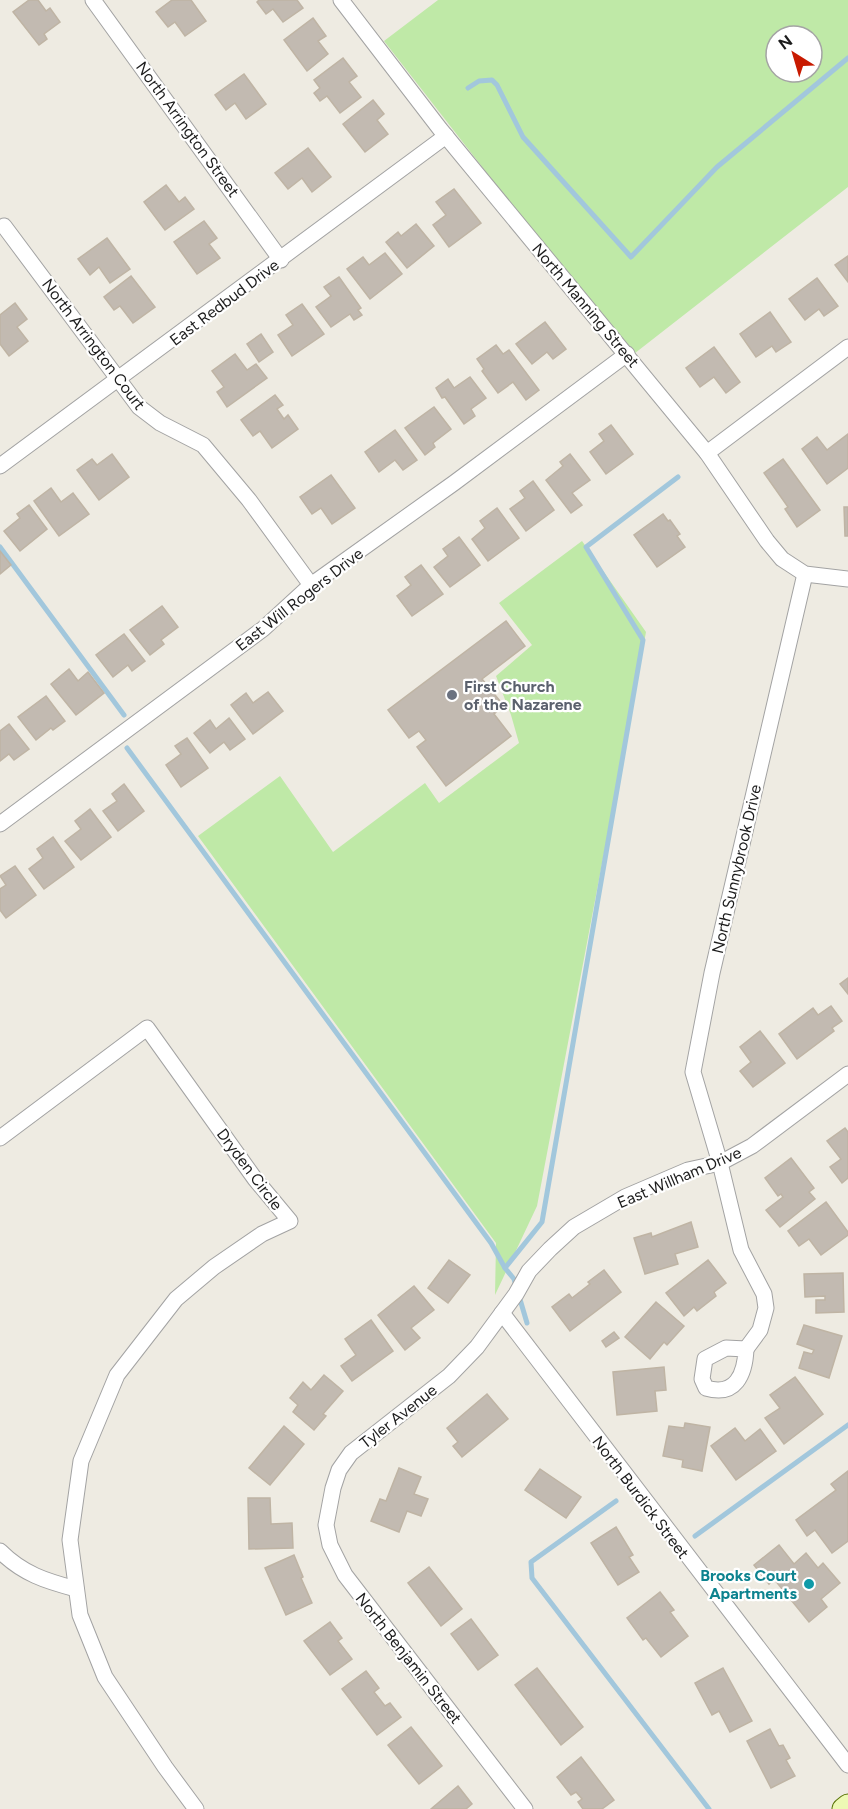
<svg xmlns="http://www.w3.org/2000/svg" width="848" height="1809" viewBox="0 0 848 1809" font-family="Figtree,sans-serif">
<rect width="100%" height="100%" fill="#eeebe2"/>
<!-- grass -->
<g fill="#bfe9a7" fill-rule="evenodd">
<path d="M438 0H848V187L630 357 384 41ZM776 36H812V72H776Z"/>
<polygon points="582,541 646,632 537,1206 495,1295 496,1243 198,836 280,776 333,852 425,783 439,803 519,743 511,715 496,676 532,645 499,603"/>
</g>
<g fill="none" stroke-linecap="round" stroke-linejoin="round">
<!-- stream -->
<g stroke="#a2c7dc" stroke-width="5">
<polyline points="468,88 479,81 492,80 497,85 523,137 631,257 717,167 848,58"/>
<polyline points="0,547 124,715"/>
<polyline points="127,748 491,1243 505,1268"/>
<polyline points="527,1323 514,1279 505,1268 542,1222 643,640 586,547 678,477"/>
<polyline points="616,1501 531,1562 532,1578 709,1809"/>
<polyline points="695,1536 848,1425"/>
</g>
</g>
<!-- building -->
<g fill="#c2bab1" stroke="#bfb4a4" stroke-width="1.5">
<polygon points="29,0 38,0 46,11 50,8 60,22 44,34 47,39 39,45 13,12"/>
<polygon points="172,0 191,0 206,21 185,36 175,22 168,27 156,12"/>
<polygon points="259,0 297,0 303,8 283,22 273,9 266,14 257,2"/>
<polygon points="313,18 326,36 318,41 328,54 307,71 284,40"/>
<polygon points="343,58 357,76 349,82 361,97 340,113 327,96 320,101 314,93 320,88 314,80"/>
<polygon points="244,74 266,104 246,119 235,103 226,110 215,95"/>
<polygon points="373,100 384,114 377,120 388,134 365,152 343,124"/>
<polygon points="308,148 331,177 312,192 302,178 288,189 275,173"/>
<polygon points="166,185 179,202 185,197 194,209 165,230 144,202"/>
<polygon points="454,189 481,223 449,247 433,225 446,215 436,202"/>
<polygon points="204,221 217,238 209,244 220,258 197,274 174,242"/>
<polygon points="416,224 434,246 407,268 386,242 398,232 401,236"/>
<polygon points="107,238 130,269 110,283 99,267 90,275 78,259"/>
<polygon points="385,253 402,274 370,299 347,269 363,257 369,265"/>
<polygon points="848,256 848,282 835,265"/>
<polygon points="131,276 155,307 133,323 120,306 114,310 104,297"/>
<polygon points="339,277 361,308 358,310 362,315 354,320 350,314 331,327 316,307 331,296 324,287"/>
<polygon points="817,278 838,306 824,316 819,309 805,320 789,299"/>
<polygon points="15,303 27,319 17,327 28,341 9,356 0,344 0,315"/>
<polygon points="302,304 324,334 292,356 278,335 293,325 286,315"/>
<polygon points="770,312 791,342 776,352 772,346 756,357 740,334"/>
<polygon points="545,322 566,349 553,359 547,352 532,364 516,344"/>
<polygon points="261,334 273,352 259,362 247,344"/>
<polygon points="496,345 503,354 509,350 539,390 526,400 513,382 498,393 482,371 484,369 477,359"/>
<polygon points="714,347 740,382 726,393 714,377 700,387 686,368"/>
<polygon points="235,354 247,370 256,364 267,378 227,407 217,392 224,387 212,371"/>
<polygon points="470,377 486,398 471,409 475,416 464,424 445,397 442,398 436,388 448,379 454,388"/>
<polygon points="275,395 283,405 277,409 284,419 288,415 298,429 272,448 260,431 253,436 241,420"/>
<polygon points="434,407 451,429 433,443 435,447 425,455 405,428"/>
<polygon points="611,425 633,454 606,474 590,452 604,441 599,434"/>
<polygon points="395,430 417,460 403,470 395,460 379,472 365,452"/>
<polygon points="848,434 848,468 827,484 802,449 817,437 827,450"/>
<polygon points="112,454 129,477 99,500 77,470 92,459 97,465"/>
<polygon points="570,454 590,480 572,493 582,505 571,513 546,480 563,466 560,462"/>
<polygon points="783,459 820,510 797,527 785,509 788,507 764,473"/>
<polygon points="331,475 355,508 332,524 321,508 312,514 300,497"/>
<polygon points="533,481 554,510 526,531 510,509 525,498 520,491"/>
<polygon points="51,488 61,502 73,493 89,514 59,536 34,501"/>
<polygon points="29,505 47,529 20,551 4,531 20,518 17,514"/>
<polygon points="844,507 848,507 848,536 845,536"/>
<polygon points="497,508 519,538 488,561 472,539 485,528 480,521"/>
<polygon points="663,514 668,521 670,520 680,534 677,536 685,547 657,567 634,535"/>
<polygon points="459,537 480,565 450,587 434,567 448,556 443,549"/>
<polygon points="0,551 11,565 0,574"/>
<polygon points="421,565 443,594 412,616 397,596 411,585 405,577"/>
<polygon points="162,606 178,627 161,640 164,644 150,655 130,630"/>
<polygon points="506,621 525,646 482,679 504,706 494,714 511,736 446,786 417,747 426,740 419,731 409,738 388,710"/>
<polygon points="124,634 145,661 132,671 128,665 113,677 96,655"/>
<polygon points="69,669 78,681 88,672 104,693 76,715 51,684"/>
<polygon points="268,692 283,711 253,734 231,705 246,693 253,703"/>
<polygon points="46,696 65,721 53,730 51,728 36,740 18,717"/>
<polygon points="229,718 245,739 230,750 224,742 210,753 194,733 210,720 216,729"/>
<polygon points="9,724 29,749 14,760 9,754 0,761 0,731"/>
<polygon points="187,738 208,768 181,787 166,765 181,754 175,746"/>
<polygon points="124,784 144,811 118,831 103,811 117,801 112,794"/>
<polygon points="90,809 111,837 81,860 65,841 81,829 75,821"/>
<polygon points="53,837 74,867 44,889 29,869 43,858 37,849"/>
<polygon points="15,866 36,895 6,918 0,910 0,889 6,885 0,876"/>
<polygon points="848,978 848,994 840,984"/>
<polygon points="831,1006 842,1021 832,1028 834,1031 797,1059 779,1034 813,1008 818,1015"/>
<polygon points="760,1031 785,1063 753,1087 740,1071 751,1062 740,1047"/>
<polygon points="845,1128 848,1132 848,1178 842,1183 830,1167 841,1159 827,1141"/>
<polygon points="791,1158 814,1188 809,1192 815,1199 780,1227 766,1210 783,1197 781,1194 778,1196 765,1178"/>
<polygon points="826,1202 848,1232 848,1235 821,1255 809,1239 799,1246 788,1231"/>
<polygon points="691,1222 698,1247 675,1254 678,1264 645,1274 634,1238 651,1233 652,1237"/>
<polygon points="449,1260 470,1275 448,1303 428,1288"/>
<polygon points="708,1260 726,1283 714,1292 716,1296 697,1311 694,1307 684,1316 666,1293"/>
<polygon points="604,1270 621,1292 570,1331 552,1307 569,1294 572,1298 590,1284 588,1282"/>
<polygon points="843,1273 844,1312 816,1313 816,1300 825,1300 825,1296 805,1297 804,1274"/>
<polygon points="414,1286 434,1310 411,1328 420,1338 405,1350 378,1315"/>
<polygon points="656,1302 684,1326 667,1345 664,1342 650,1359 625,1337"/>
<polygon points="371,1320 393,1351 352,1381 341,1366 356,1355 345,1339"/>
<polygon points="804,1325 842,1336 829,1378 799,1368 804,1352 812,1354 814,1350 797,1344"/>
<polygon points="614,1332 619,1338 606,1347 602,1341"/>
<polygon points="664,1367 666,1390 655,1391 657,1411 617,1415 613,1372"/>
<polygon points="324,1375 343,1391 323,1414 326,1416 314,1430 293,1412 298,1405 290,1398 303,1382 311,1390"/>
<polygon points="795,1377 823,1414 784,1444 765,1418 780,1408 770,1395"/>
<polygon points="487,1394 508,1419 462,1457 453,1446 458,1442 447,1428"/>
<polygon points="685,1423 710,1427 702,1471 682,1467 683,1460 663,1456 669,1426 684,1428"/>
<polygon points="284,1426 304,1444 270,1485 249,1468"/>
<polygon points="735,1428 745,1441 760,1429 776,1451 736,1480 711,1446"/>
<polygon points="399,1468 421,1477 414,1494 428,1499 421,1516 407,1511 399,1532 371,1521 380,1499 386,1501"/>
<polygon points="540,1469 581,1497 566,1518 525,1490"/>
<polygon points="848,1471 848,1541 832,1553 815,1530 807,1536 796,1520 836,1490 831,1484"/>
<polygon points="248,1498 270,1498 271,1524 292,1523 293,1548 249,1549"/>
<polygon points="616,1527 633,1555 629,1557 639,1572 618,1585 591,1543"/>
<polygon points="779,1545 794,1564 806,1553 818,1568 823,1563 840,1583 821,1599 827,1607 809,1622 774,1579 769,1584 754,1565"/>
<polygon points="294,1555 303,1577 301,1578 312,1603 286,1615 265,1568"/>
<polygon points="429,1567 462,1609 441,1626 408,1583"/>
<polygon points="660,1592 674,1610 670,1612 688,1636 661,1657 646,1638 643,1640 627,1618"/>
<polygon points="471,1619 498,1655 478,1670 451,1634"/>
<polygon points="330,1622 342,1638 338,1641 352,1659 330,1675 304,1641"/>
<polygon points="537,1668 583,1727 561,1745 515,1685"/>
<polygon points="723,1668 752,1721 730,1732 719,1711 712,1715 695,1683"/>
<polygon points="366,1671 379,1688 374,1692 385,1706 390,1703 401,1717 377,1735 342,1689"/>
<polygon points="411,1727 442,1766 419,1784 388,1745"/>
<polygon points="770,1729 779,1746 783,1745 790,1758 786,1760 795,1776 771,1788 747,1741"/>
<polygon points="581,1757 614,1800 602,1809 583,1809 578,1802 582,1799 576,1792 571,1795 557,1777"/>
<polygon points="458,1786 472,1804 466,1809 431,1809"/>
</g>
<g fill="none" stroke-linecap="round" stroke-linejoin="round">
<defs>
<g id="minor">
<polyline points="93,0 281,260"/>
<polyline points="341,0 440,129 707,453 767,541 782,559 805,574 848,579"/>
<polyline points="4,226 139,407 160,423 203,445 249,500 311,585"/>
<polyline points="707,453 848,347"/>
<polyline points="0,466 446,136"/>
<polyline points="0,824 263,629 311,585 454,483 627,354"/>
<polyline points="0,1138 147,1028 255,1179 290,1221 262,1234 214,1267 176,1299 117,1375 81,1461 70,1540 80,1615 105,1677 165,1767 196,1809"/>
<polyline points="502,1313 848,1765"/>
<path d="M726 1348 746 1349C745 1374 736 1397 706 1388L702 1379 705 1359Z"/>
<polyline points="746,1349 760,1330 766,1308 764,1294 741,1250 720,1163 693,1072 712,973 805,574"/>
<path d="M0 1551C23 1574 46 1581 76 1589"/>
<polyline points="525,1809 345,1575 330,1545 326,1525 333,1488 339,1470 351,1453 449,1376 477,1347 516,1294 529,1271 550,1249 574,1227 625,1197 688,1170 720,1163 752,1146 848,1074"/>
</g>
<polyline id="secondary" points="843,1809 848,1805"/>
</defs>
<!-- minor casing -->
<use href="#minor" stroke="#a3a3a3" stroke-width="17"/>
<!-- secondary casing -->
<use href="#secondary" stroke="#587205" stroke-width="23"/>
<!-- minor -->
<use href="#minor" stroke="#fff" stroke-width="15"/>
<!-- secondary -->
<use href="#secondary" stroke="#edf9b4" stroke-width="21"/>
</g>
<!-- markers -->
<circle fill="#6b7280" stroke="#fff" stroke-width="2" cx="452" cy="695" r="6"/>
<circle fill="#0f9aa8" stroke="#fff" stroke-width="2" cx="809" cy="1584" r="6"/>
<g text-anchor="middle" stroke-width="4.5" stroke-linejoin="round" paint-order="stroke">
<!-- street labels -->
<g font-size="16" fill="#1c1c1c" stroke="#fff">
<text transform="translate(188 129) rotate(54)" y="6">North Arrington Street</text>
<text transform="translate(224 302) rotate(-37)" y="6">East Redbud Drive</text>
<text transform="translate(586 305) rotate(50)" y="6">North Manning Street</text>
<text transform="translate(94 344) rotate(53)" y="6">North Arrington Court</text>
<text transform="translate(299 599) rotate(-38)" y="6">East Will Rogers Drive</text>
<text transform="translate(736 869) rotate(-77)" y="6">North Sunnybrook Drive</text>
<text transform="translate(250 1169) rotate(53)" y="6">Dryden Circle</text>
<text transform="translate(679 1177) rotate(-23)" y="6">East Willham Drive</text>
<text transform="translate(398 1416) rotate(-38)" y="6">Tyler Avenue</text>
<text transform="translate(641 1497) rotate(53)" y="6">North Burdick Street</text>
<text transform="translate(409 1658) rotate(52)" y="6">North Benjamin Street</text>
</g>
<!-- worship labels -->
<g font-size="16" font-weight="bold" fill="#5b616d" stroke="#fff" text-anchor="start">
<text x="464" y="692">First Church<tspan x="464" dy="18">of the Nazarene</tspan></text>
</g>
<!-- culture labels -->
<g font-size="16" font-weight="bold" fill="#0d838f" stroke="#fff" text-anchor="end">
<text x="797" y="1581">Brooks Court<tspan x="797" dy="18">Apartments</tspan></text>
</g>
</g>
<!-- north arrow -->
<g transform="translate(794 54) rotate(323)"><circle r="28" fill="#ffffff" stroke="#a4a4a4" stroke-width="1.5"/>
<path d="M0-4.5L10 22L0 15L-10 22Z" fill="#c81a00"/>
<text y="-9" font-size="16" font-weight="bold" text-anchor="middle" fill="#1c1c1c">N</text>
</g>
</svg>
